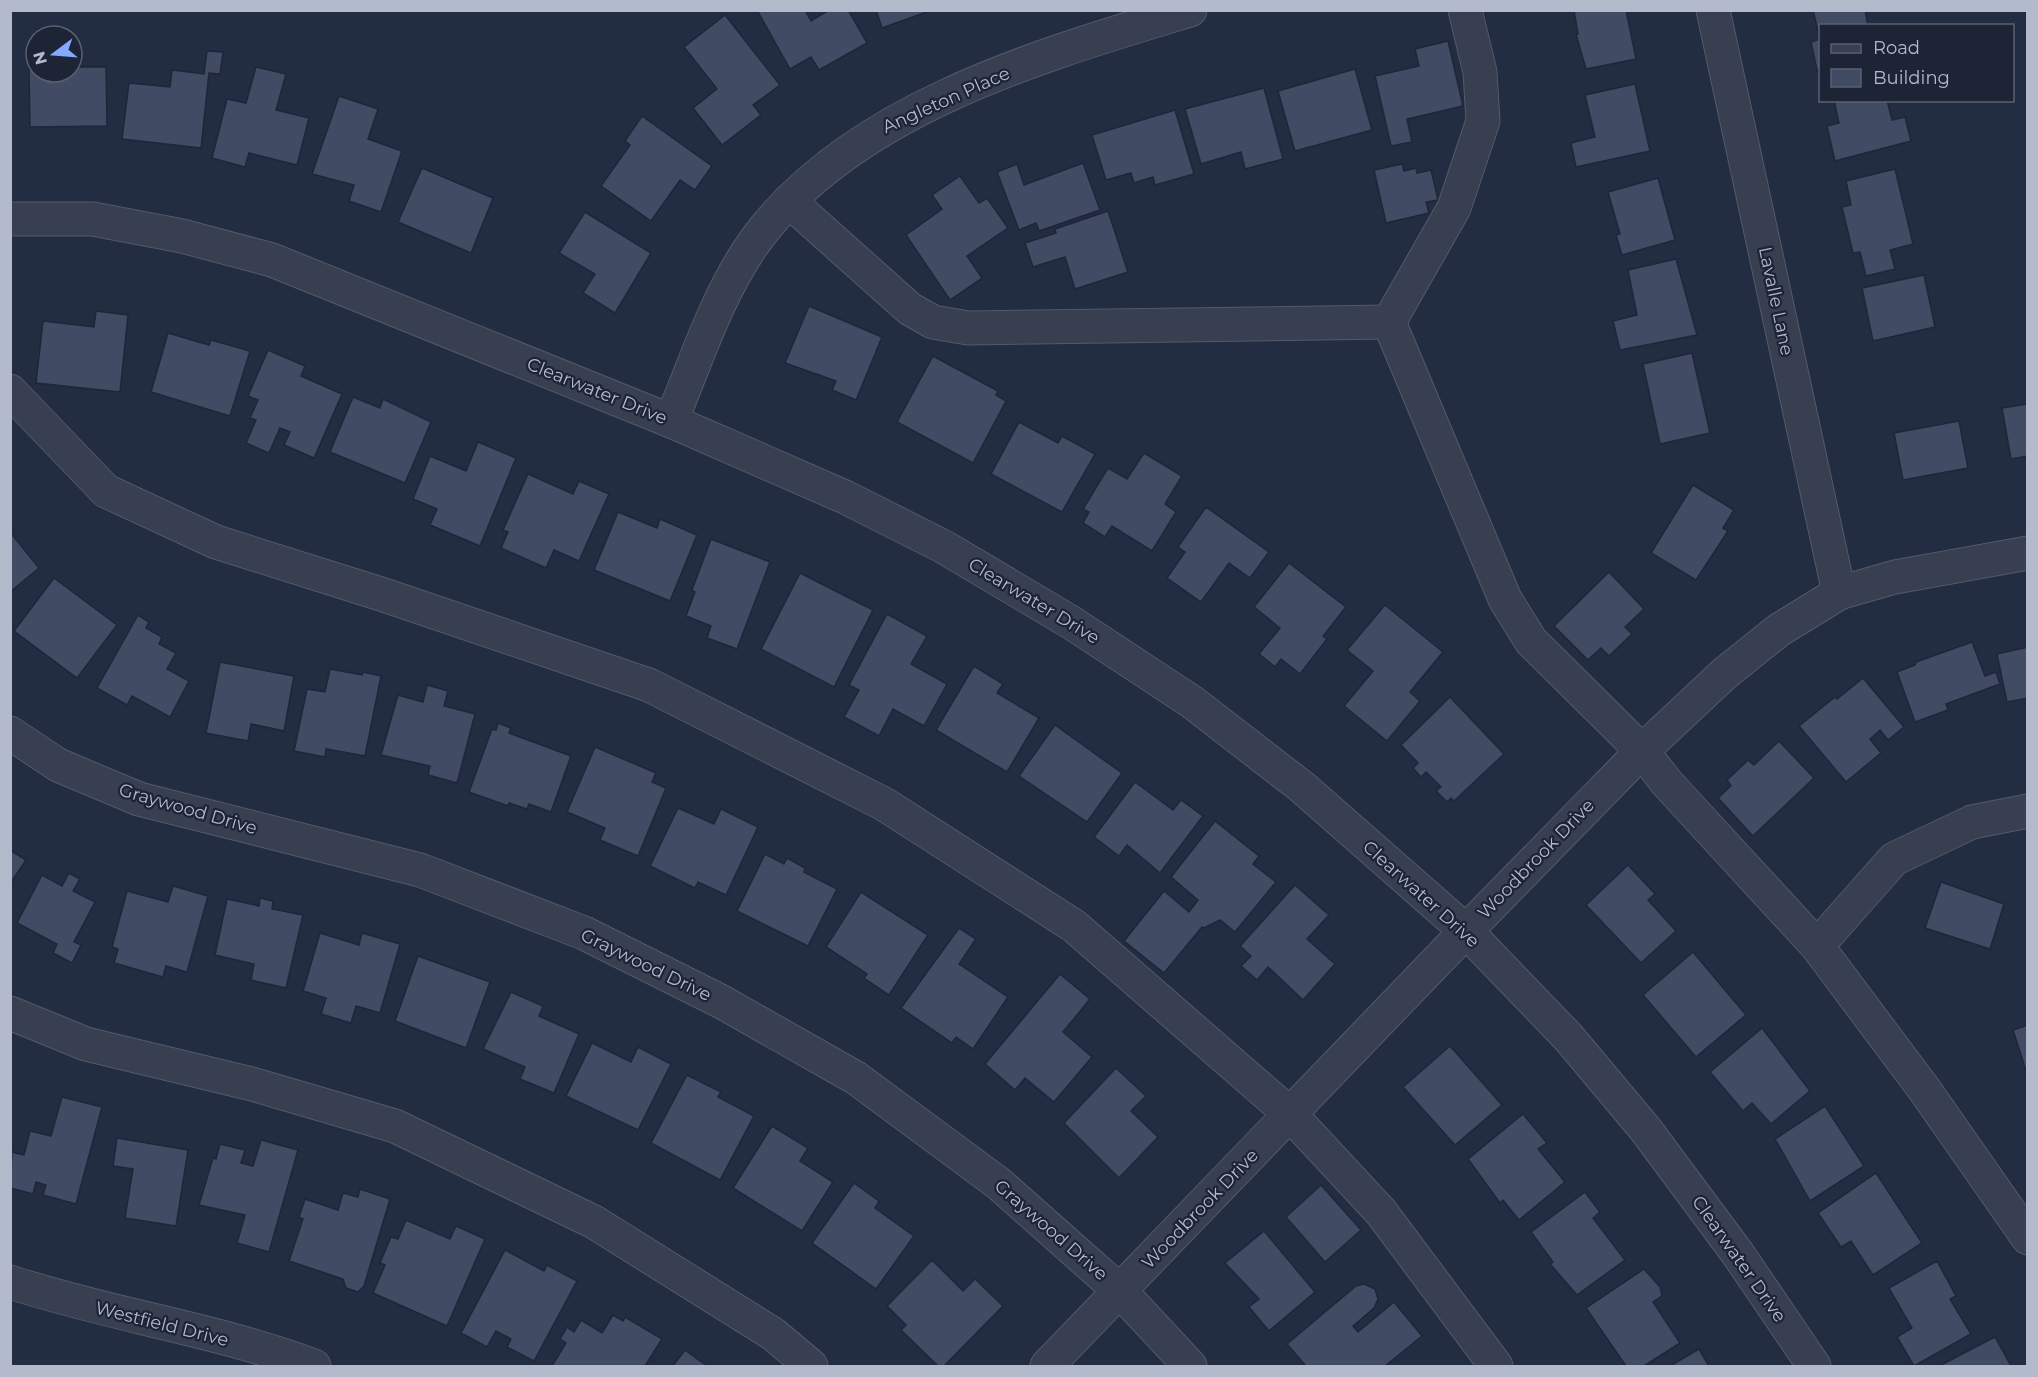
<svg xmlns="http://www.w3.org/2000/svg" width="2038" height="1377" viewBox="0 0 2038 1377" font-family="Montserrat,sans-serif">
<rect width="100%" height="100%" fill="#222d42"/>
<!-- building -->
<g fill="#414c64" stroke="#1e2638" stroke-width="1.5">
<polygon points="757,10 805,10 811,21 829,10 848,10 867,43 819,70 811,57 790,69"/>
<polygon points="876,10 932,10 882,28"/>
<polygon points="1574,10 1626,10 1636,59 1586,69 1576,34 1578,34"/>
<polygon points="1813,10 1865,10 1868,26 1820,26 1820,69 1817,70 1811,42 1820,39"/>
<polygon points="725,15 780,85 753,105 761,115 722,145 693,108 717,89 684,47"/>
<polygon points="1448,41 1463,106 1407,119 1412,142 1391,146 1375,76 1419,66 1415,49"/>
<polygon points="207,51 223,52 220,74 209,73 201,148 122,139 129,83 170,87 172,70 204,74"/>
<polygon points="72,67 106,67 107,126 30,127 29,68 36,68 36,72 72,72"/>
<polygon points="256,67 286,74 276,110 309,118 297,165 249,153 245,167 212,158 227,99 246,103"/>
<polygon points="1355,69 1372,130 1295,151 1278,91"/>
<polygon points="1635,84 1650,151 1576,167 1571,143 1595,137 1585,95"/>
<polygon points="1264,88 1283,159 1245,169 1241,152 1201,164 1185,109"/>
<polygon points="339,96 378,109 368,139 402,151 381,212 349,201 354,185 312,174"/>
<polygon points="1834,100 1887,100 1892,120 1905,117 1911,141 1835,161 1827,126 1839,123"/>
<polygon points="1175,110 1194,174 1155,185 1153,177 1134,183 1131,173 1106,180 1092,135"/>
<polygon points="642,116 712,166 695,190 680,180 651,221 601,186 630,145 625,141"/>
<polygon points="1083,163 1100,210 1039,231 1036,223 1019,230 997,172 1017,164 1024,185"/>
<polygon points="1402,164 1404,171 1416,168 1417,173 1431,170 1438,200 1426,202 1429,213 1386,223 1374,170"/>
<polygon points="422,168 493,198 471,253 398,222"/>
<polygon points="1895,169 1913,244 1890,250 1895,269 1866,276 1860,252 1853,253 1842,207 1851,205 1846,181"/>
<polygon points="960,176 979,203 987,198 1008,228 967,256 982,278 950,300 906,235 942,209 932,195"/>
<polygon points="1658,178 1675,240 1622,255 1616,235 1620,234 1608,192"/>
<polygon points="1108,211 1128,272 1075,289 1065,257 1033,267 1025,243 1056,233 1055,229"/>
<polygon points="585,212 651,253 615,313 583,293 595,274 559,253"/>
<polygon points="1676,259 1697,335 1620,350 1613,321 1637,315 1628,270"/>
<polygon points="1924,275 1935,327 1873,341 1862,288"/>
<polygon points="809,306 882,337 856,400 832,390 836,381 785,363"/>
<polygon points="96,311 128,315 120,392 36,383 43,321 94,327"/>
<polygon points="168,333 209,345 211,340 250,351 230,416 151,392"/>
<polygon points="268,350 305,366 301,376 342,394 314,458 284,445 290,432 280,428 269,453 246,443 256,420 250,418 258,400 248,396"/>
<polygon points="1692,353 1710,433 1660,444 1643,364"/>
<polygon points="933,356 998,391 996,395 1006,401 973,463 897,422"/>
<polygon points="353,397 380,408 383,399 431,422 405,483 330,452"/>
<polygon points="2028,404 2028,456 2011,459 2002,408"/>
<polygon points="1959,421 1968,468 1903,480 1894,433"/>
<polygon points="1019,422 1058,443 1062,436 1095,454 1062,512 991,474"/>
<polygon points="478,442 516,458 480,546 430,525 437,509 413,499 430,456 466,471"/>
<polygon points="1144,453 1182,476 1165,504 1176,512 1152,551 1112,526 1105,537 1083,523 1089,512 1083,509 1108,468 1127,479"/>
<polygon points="528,474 573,494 579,481 609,494 579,561 554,550 546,568 501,548 508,532 503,530"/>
<polygon points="1693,485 1734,510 1723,528 1728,531 1696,580 1651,553"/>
<polygon points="1206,507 1269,552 1250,578 1229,563 1201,602 1167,578 1185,552 1178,547"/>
<polygon points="618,512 657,528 660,519 697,535 670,601 594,570"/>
<polygon points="10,532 39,568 10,592"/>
<polygon points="711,539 770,562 737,649 707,638 711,626 686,616 695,592 692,590"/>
<polygon points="1289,563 1346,607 1323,636 1327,639 1300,674 1281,659 1275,667 1259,654 1280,628 1254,607"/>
<polygon points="1609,572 1644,609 1625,627 1632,634 1609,656 1601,648 1588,660 1554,626"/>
<polygon points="800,573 873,610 834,687 761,649"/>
<polygon points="54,578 117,625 77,678 14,631"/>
<polygon points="1385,605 1443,652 1410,692 1420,701 1387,741 1344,706 1373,671 1347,650"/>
<polygon points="887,614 927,636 911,664 947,684 924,726 893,709 879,736 844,717 859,690 849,685"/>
<polygon points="138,615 149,622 146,628 162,637 159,644 176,653 167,669 189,681 170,717 132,696 127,705 97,688"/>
<polygon points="1972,642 1985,676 1996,672 2000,684 1946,704 1948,710 1915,722 1897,672 1915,665 1916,662"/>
<polygon points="2028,647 2028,698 2007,702 1997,654"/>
<polygon points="220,662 294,676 284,731 251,724 248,741 206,733"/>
<polygon points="974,666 1003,684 997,693 1039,718 1007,772 936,730"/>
<polygon points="330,669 362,675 363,672 381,676 365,756 326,749 325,757 294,751 307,689 325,692"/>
<polygon points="1863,678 1904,727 1888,740 1880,730 1870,739 1881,753 1846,782 1799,726 1835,697 1837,699"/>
<polygon points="427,685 448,691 444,706 475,714 457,783 428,775 430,766 381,755 398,695 423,702"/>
<polygon points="1450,697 1504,754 1454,801 1451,798 1447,802 1436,791 1441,787 1426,772 1421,777 1413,768 1418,763 1401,745"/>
<polygon points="498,723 511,728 509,733 571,756 551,812 529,804 527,809 509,803 508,806 469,792 492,729 496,730"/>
<polygon points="1055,725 1122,773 1087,822 1019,776"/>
<polygon points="1779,741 1814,778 1753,836 1718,798 1731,786 1727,780 1748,760 1754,765"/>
<polygon points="595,747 656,773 652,782 666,788 638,856 600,840 605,828 567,812"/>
<polygon points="1135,782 1173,810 1181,800 1203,816 1160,873 1127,845 1119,856 1094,837"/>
<polygon points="678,808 714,824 721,809 758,827 726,895 698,882 695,888 650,866"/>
<polygon points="1215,821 1259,856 1253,864 1276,882 1235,932 1220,920 1204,928 1202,927 1164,973 1124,941 1164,891 1189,912 1198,900 1171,877"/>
<polygon points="10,850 26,860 10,884"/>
<polygon points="765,854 784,864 787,858 805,868 804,872 837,889 808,946 737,911"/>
<polygon points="1628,865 1655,894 1648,900 1676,931 1641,963 1586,905"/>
<polygon points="69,873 80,879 73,891 95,902 74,942 81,945 72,963 53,953 57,944 17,923 42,875 62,886"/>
<polygon points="1941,882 2004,904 1990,949 1925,928"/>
<polygon points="1295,885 1329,915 1307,939 1335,964 1303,1000 1268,967 1257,980 1241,966 1251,956 1240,946"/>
<polygon points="173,886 208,896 187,972 166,966 163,977 114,963 118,949 112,947 127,891 168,902"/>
<polygon points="861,892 928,935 889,995 864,978 867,974 826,947"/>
<polygon points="260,898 273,901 272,909 303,915 286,988 251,980 254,964 215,955 227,899 259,906"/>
<polygon points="959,928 976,939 959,964 1008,997 973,1049 956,1037 952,1043 901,1008"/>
<polygon points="320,933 359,945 362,933 400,944 380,1013 356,1006 351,1023 321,1014 326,998 303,991"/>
<polygon points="1693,952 1746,1015 1696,1057 1643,995"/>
<polygon points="418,956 490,982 466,1048 395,1021"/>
<polygon points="1060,974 1090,999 1063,1032 1092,1057 1054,1102 1025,1078 1015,1090 985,1064"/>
<polygon points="511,992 543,1006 539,1016 579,1034 554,1093 520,1079 525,1067 483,1049"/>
<polygon points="2028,1025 2028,1077 2013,1030"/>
<polygon points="1762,1028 1810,1091 1771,1124 1752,1103 1743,1111 1710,1072"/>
<polygon points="592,1043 631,1062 638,1047 671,1064 638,1130 566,1096"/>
<polygon points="1450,1046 1502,1105 1455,1145 1403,1087"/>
<polygon points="1116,1068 1146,1096 1131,1111 1158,1137 1119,1178 1064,1123"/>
<polygon points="687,1075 721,1092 718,1097 754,1116 720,1180 651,1143"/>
<polygon points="62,1097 102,1107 76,1204 43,1195 46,1185 36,1182 33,1194 10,1188 12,1152 24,1155 30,1131 51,1136"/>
<polygon points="1825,1106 1864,1166 1810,1201 1775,1139"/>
<polygon points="1523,1114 1547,1143 1538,1149 1565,1182 1519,1220 1503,1200 1500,1203 1468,1159"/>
<polygon points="772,1126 808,1148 800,1161 833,1182 802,1231 733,1188"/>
<polygon points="117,1138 188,1150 176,1226 125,1218 133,1169 113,1166"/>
<polygon points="261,1140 298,1150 269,1252 237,1243 245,1215 199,1205 213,1158 216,1159 220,1144 245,1150 241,1163 253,1166"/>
<polygon points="1876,1173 1922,1243 1873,1275 1851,1241 1841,1247 1818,1213"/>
<polygon points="854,1183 879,1201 875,1208 914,1236 876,1289 812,1243"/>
<polygon points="1321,1185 1361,1230 1325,1262 1286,1217"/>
<polygon points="360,1189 390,1199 364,1286 358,1292 346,1288 343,1279 289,1261 303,1219 299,1217 305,1199 338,1210 343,1193 358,1197"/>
<polygon points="1585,1192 1600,1212 1593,1218 1625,1260 1577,1295 1550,1264 1553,1262 1531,1232"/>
<polygon points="406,1220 450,1239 456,1226 485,1239 447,1326 373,1293 385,1265 380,1263 391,1237 398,1239"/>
<polygon points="1264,1231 1315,1292 1269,1331 1249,1307 1259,1299 1225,1263"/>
<polygon points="505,1250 544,1271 547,1265 577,1281 534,1361 507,1347 511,1339 496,1331 487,1347 461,1333"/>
<polygon points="932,1260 963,1291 975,1279 1003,1306 944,1366 938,1366 901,1330 906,1325 887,1306"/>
<polygon points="1937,1261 1956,1296 1950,1299 1971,1334 1914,1366 1897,1337 1912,1328 1889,1288"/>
<polygon points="1644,1269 1660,1287 1662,1296 1653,1302 1680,1343 1644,1366 1626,1366 1586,1308"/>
<polygon points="1364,1284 1375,1289 1378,1299 1374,1308 1353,1326 1358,1332 1394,1302 1422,1336 1385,1366 1306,1366 1287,1344 1356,1286"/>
<polygon points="613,1315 623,1321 625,1317 662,1339 645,1366 552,1366 566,1343 560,1339 567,1327 574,1332 581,1320 602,1333"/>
<polygon points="1995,1337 2011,1366 1939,1366"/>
<polygon points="1699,1349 1709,1366 1670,1366"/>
<polygon points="685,1350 707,1366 673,1366"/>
</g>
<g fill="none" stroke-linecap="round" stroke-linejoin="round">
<defs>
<g id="minor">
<polyline points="1713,10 1839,593"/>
<polyline points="789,201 910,309 933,322 968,328 1389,322 1505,599 1531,641 1642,751 1667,783 1817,946 1894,859 1972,822 2028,811"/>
<polyline points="10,219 93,219 182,236 272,260 671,421 845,497 944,547 1072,623 1192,702 1302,787 1466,931 1569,1038 1646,1130 1738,1254 1814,1366"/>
<polyline points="1389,322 1454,208 1483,121 1480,72 1465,10"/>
<polyline points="10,391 106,491 216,542 384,595 649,685 884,804 1074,926 1290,1114 1381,1212 1496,1366"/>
<path d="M671 421C697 359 718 291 758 237 855 108 1042 55 1190 10"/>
<polyline points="10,733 58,765 139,799 420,870 584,933 722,1002 856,1078 998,1183 1121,1292 1190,1366"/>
<polyline points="1817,946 1924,1089 2028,1238"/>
<polyline points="10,1013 86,1044 252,1084 395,1126 594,1222 773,1334 811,1366"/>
<path d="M10 1282C110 1315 216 1329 314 1366"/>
<polyline points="1047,1366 1466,931 1642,751 1724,674 1779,630 1839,593 1895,577 2028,553"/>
</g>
</defs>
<!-- minor casing -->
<use href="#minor" stroke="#525a6c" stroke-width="35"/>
<!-- minor -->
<use href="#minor" stroke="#373f51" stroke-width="33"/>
</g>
<g text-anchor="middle" stroke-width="4.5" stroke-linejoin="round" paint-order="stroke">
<!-- street labels -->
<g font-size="18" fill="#b3bacc" stroke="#1c2436">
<text transform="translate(946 100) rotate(-24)" y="6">Angleton Place</text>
<text transform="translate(1776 301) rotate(78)" y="6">Lavalle Lane</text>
<text transform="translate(597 391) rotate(22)" y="6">Clearwater Drive</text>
<text transform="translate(1034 601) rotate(31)" y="6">Clearwater Drive</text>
<text transform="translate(188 809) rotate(16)" y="6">Graywood Drive</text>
<text transform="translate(1536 859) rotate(-46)" y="6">Woodbrook Drive</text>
<text transform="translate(1421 894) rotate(42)" y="6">Clearwater Drive</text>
<text transform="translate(646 965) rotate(26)" y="6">Graywood Drive</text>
<text transform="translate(1200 1209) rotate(-46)" y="6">Woodbrook Drive</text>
<text transform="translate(1051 1230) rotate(41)" y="6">Graywood Drive</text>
<text transform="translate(1739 1259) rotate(55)" y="6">Clearwater Drive</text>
<text transform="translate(162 1324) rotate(14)" y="6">Westfield Drive</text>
</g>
</g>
<!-- border -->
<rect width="2038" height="1377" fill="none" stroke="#b3bacc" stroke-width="24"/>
<!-- legend -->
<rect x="1819" y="24" width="195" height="78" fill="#1c2436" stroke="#586072" stroke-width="1.5"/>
<rect x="1831" y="44" width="30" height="9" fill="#373f51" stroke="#586072" stroke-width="1.5"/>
<text x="1873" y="54" font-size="18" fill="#b3bacc">Road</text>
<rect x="1831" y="69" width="30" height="18" fill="#414c64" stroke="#586072" stroke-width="1.5"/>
<text x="1873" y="84" font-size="18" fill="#b3bacc">Building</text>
<!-- north arrow -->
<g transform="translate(54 54) rotate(254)"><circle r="28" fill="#1c2436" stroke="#586072" stroke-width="1.5"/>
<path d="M0-4.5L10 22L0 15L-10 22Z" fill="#85a9ff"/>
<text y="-9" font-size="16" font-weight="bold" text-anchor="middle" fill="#b3bacc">N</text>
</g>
</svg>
